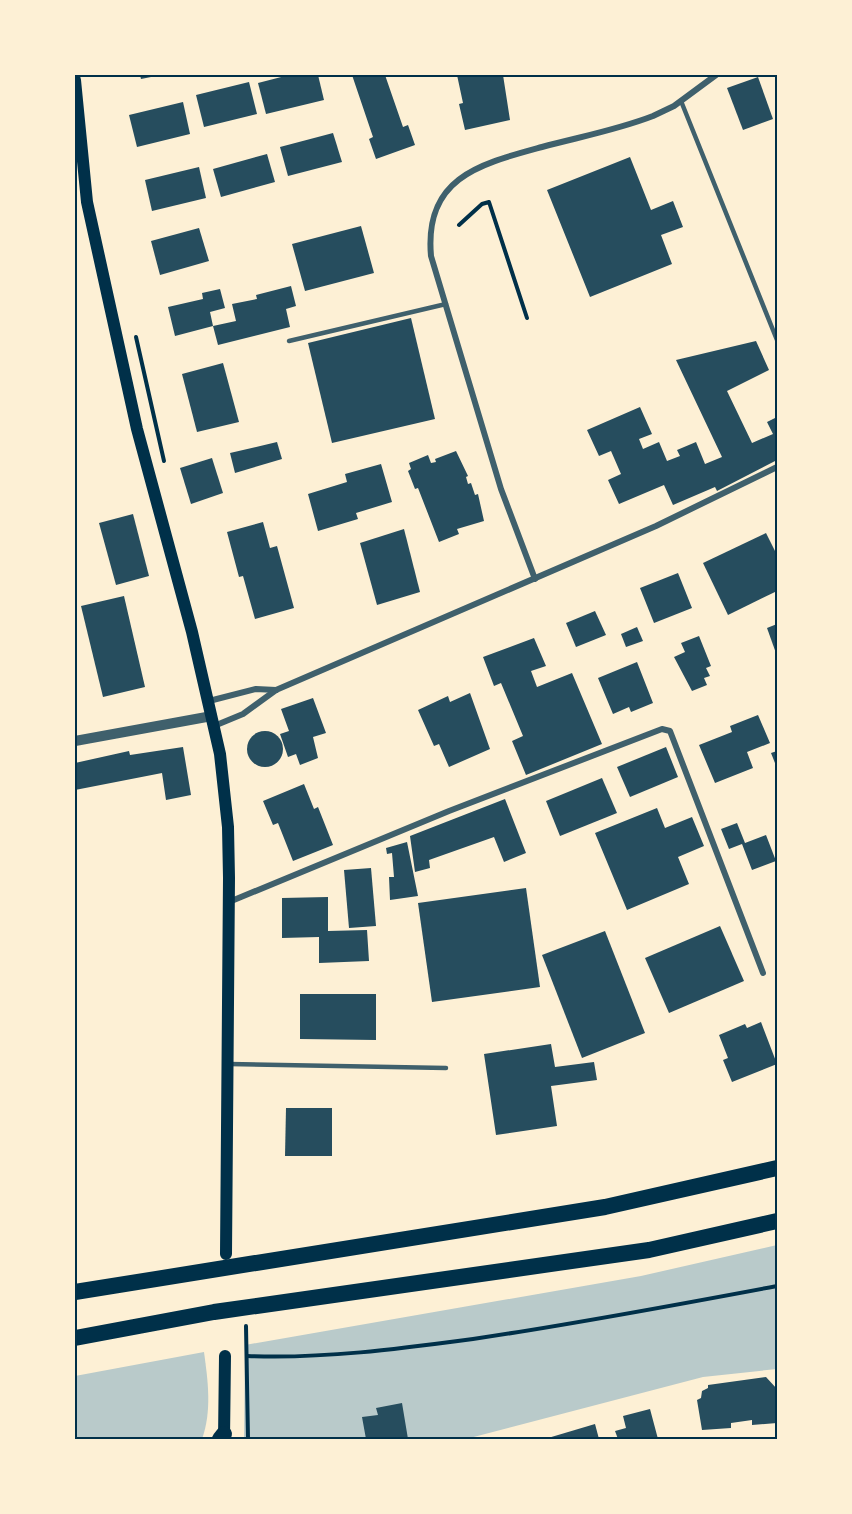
<svg xmlns="http://www.w3.org/2000/svg" width="852" height="1514" viewBox="0 0 852 1514" font-family="'PT Sans',sans-serif">
<rect width="100%" height="100%" fill="#fdf0d5"/>
<!-- green -->
<g fill="#b9caca">
<polygon points="777,1245 777,1369 703,1377 466,1439 244,1439 245,1345 641,1276"/>
<path d="M204 1352C208 1381 212 1411 202 1439H75V1376Z"/>
</g>
<!-- building -->
<g fill="#264d5e">
<polygon points="140,75 155,75 156,76 141,79"/>
<polygon points="289,75 318,75 324,100 266,114 258,83"/>
<polygon points="352,75 385,75 403,127 408,125 415,145 376,159 369,139 373,137"/>
<polygon points="457,75 503,75 510,120 465,130 459,104 463,103"/>
<polygon points="758,77 773,119 743,130 727,88"/>
<polygon points="249,82 257,114 204,127 196,95"/>
<polygon points="183,102 190,134 137,147 129,115"/>
<polygon points="333,133 342,162 288,176 280,147"/>
<polygon points="267,154 275,182 221,197 213,169"/>
<polygon points="630,157 651,210 673,201 683,227 661,235 672,264 590,297 547,190"/>
<polygon points="199,167 206,198 152,211 145,180"/>
<polygon points="361,226 374,273 305,291 292,244"/>
<polygon points="199,228 209,261 160,275 151,241"/>
<polygon points="291,286 296,306 286,309 290,327 218,345 213,326 175,336 168,307 203,299 202,293 220,289 225,308 210,312 213,326 236,321 232,304 257,299 256,295"/>
<polygon points="411,318 435,419 332,443 308,343"/>
<polygon points="756,341 769,370 727,391 752,443 773,434 767,422 777,417 777,460 717,491 715,487 673,505 664,485 619,504 608,480 621,474 611,451 599,456 587,430 640,407 652,434 639,439 643,449 659,442 667,461 680,456 677,450 696,442 705,464 722,457 676,360"/>
<polygon points="223,363 239,422 197,432 182,374"/>
<polygon points="277,442 282,459 235,473 230,453"/>
<polygon points="456,451 468,476 466,477 468,484 471,483 475,495 478,494 484,521 457,529 459,534 439,542 418,488 415,489 408,471 411,469 409,463 428,455 431,463 436,462 435,459"/>
<polygon points="212,458 223,493 191,504 180,468"/>
<polygon points="381,464 392,502 356,513 358,519 318,531 308,494 347,482 345,474"/>
<polygon points="133,514 149,576 116,585 99,523"/>
<polygon points="263,522 270,548 277,546 294,608 255,619 243,576 239,577 227,532"/>
<polygon points="404,529 420,592 377,605 360,543"/>
<polygon points="766,533 777,555 777,591 728,615 703,563"/>
<polygon points="678,573 692,608 654,623 640,588"/>
<polygon points="124,596 145,687 103,697 81,606"/>
<polygon points="595,611 606,635 576,647 566,623"/>
<polygon points="777,624 777,656 767,628"/>
<polygon points="637,627 643,641 626,647 621,634"/>
<polygon points="699,636 711,666 706,668 710,676 704,678 707,685 692,691 674,657 685,652 681,643"/>
<polygon points="534,638 546,666 531,671 537,687 572,673 602,744 526,775 512,741 523,736 501,683 494,686 483,657"/>
<polygon points="637,662 653,703 631,712 629,707 613,714 598,678"/>
<polygon points="470,693 490,749 449,767 439,744 434,746 418,710 448,696 450,702"/>
<polygon points="313,698 326,733 313,737 318,758 300,765 296,754 288,757 280,734 289,731 281,709"/>
<polygon points="758,715 770,743 747,752 753,768 715,783 699,745 732,732 730,726"/>
<circle cx="265" cy="749" r="18"/>
<polygon points="183,747 191,795 166,800 162,773 75,790 75,763 129,751 130,755"/>
<polygon points="666,747 678,777 630,797 617,767"/>
<polygon points="777,751 777,768 771,753"/>
<polygon points="602,778 617,813 560,836 546,801"/>
<polygon points="304,784 314,809 318,807 333,845 293,861 278,823 273,825 263,801"/>
<polygon points="505,799 526,853 504,862 494,837 429,860 430,868 415,872 410,836"/>
<polygon points="657,808 665,828 692,817 704,846 678,857 689,884 627,910 595,833"/>
<polygon points="737,823 745,843 766,835 776,861 752,870 742,844 729,849 721,829"/>
<polygon points="407,842 418,896 390,900 389,877 394,877 392,853 387,854 386,848"/>
<polygon points="371,868 376,926 349,928 344,870"/>
<polygon points="526,888 540,987 432,1002 418,903"/>
<polygon points="328,897 328,931 367,930 369,961 319,963 319,937 282,938 282,898"/>
<polygon points="720,926 744,981 669,1013 645,958"/>
<polygon points="605,931 645,1033 582,1058 542,955"/>
<polygon points="300,994 376,994 376,1040 300,1039"/>
<polygon points="761,1022 777,1064 732,1082 723,1060 728,1058 719,1035 745,1024 747,1028"/>
<polygon points="551,1044 555,1067 594,1062 597,1080 551,1086 557,1126 496,1135 484,1054"/>
<polygon points="286,1108 332,1108 332,1156 285,1156"/>
<polygon points="766,1377 777,1389 777,1423 752,1425 752,1420 731,1423 731,1428 702,1430 697,1400 701,1398 702,1391 708,1388 708,1385"/>
<polygon points="402,1403 408,1439 366,1439 362,1417 378,1415 376,1408"/>
<polygon points="650,1409 658,1439 618,1439 615,1431 626,1428 623,1416"/>
<polygon points="595,1424 599,1439 548,1439 548,1438"/>
</g>
<g fill="none" stroke-linecap="round" stroke-linejoin="round">
<!-- path -->
<g stroke="#003049" stroke-width="4">
<polyline points="459,225 482,204 489,202 527,318"/>
<polyline points="136,337 164,461"/>
<polyline points="246,1326 248,1439"/>
<path d="M247 1356C323 1359 398 1349 473 1339 575 1324 676 1305 777 1286"/>
</g>
<!-- service -->
<g stroke="#3f606c" stroke-width="4.5">
<polyline points="681,101 777,340"/>
<polyline points="289,341 446,304"/>
<polyline points="229,1064 446,1068"/>
</g>
<!-- minor -->
<g stroke="#3f606c" stroke-width="6">
<path d="M535 579 501 489 431 256C424 177 480 164 542 147 579 137 617 130 653 116L674 106 716 75"/>
<polyline points="209,701 256,689 276,690"/>
<polyline points="214,726 243,714 276,690 656,526 777,467"/>
<polyline points="229,902 449,811 662,729 670,731 763,973"/>
</g>
<!-- tertiary -->
<polyline stroke="#3f606c" stroke-width="10" points="75,741 212,716"/>
<!-- secondary -->
<g stroke="#003049" stroke-width="12">
<polyline points="75,80 87,202 137,429 192,632 220,754 228,827 229,878 226,1254"/>
<polyline points="224,1439 225,1356"/>
</g>
<!-- trunk -->
<g stroke="#003049" stroke-width="16">
<polyline points="75,1292 605,1207 777,1168"/>
<polyline points="75,1338 214,1312 649,1250 777,1221"/>
<polyline points="220,1439 224,1434"/>
</g>
</g>
<!-- border -->
<rect width="852" height="1514" fill="none" stroke="#fdf0d5" stroke-width="153"/>
<rect x="76" y="76" width="700" height="1362" fill="none" stroke="#003049" stroke-width="2"/>
</svg>
